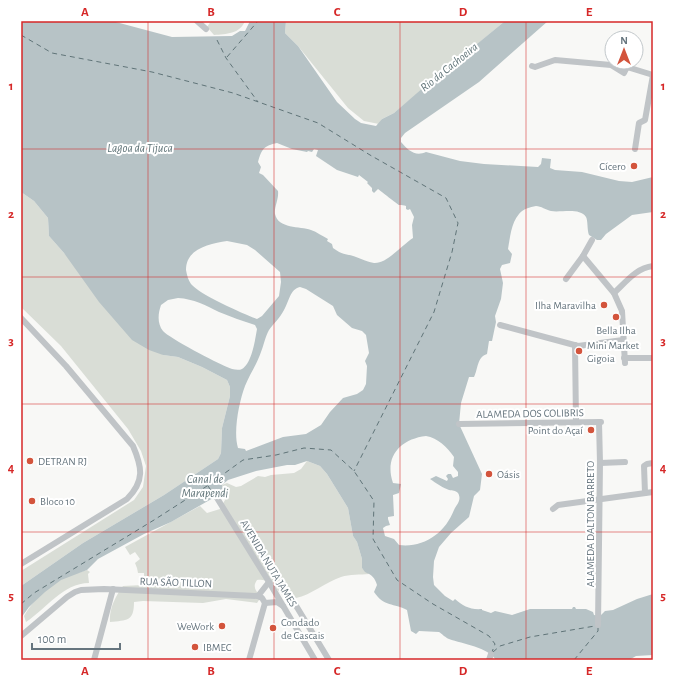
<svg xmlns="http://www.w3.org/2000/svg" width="674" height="681" viewBox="0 0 674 681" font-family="'Alegreya Sans',sans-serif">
<rect width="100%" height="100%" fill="#f8f8f6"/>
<!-- green -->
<g fill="#d9ddd6">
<path d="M211 21H245C240 34 226 34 214 35L207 27Z"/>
<polygon points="286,21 505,21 394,113 382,119 379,124 364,121 348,108 298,46 285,33"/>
<polygon points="21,192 34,201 48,218 49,236 64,253 163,355 178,357 202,367 227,380 230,387 230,396 222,428 221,453 218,459 164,495 83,543 21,586 21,571 134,500 143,487 146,466 141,451 128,429 61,346 21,307"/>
<path d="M307 461 320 466 327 474 348 508 353 536 357 542 362 559V568L369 574C360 575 350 574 341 577 326 582 311 595 296 598 278 603 277 577 257 580 252 587 256 591 261 597L257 603 226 599 203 603 143 601 134 602C134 622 127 620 110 622 109 609 115 597 123 586L144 585V573H138L137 568 135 563 140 559 135 552 130 555 125 547 200 506 207 513 220 509 225 500 222 485 227 483 236 487 241 486 258 476 265 477 271 475 294 473 301 469Z"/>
<path d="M87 570 90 572 88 574 89 583C63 583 46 609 26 622L24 616C32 602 46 588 60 580 68 575 78 573 87 570Z"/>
</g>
<!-- water -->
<path fill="#b7c3c6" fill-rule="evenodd" d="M21 21H112L172 37 232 36 240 31H245L250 21H286L285 33 298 46 337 102 355 119 361 123 376 126 382 119 394 113 424 87 449 69 466 53 505 21H548L479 82 405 133 401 138V142C408 150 415 157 426 152L460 161 484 164 538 167 541 164 542 158 551 159 550 168 555 170 582 172 619 181 632 182 653 177V212L632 215 606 234 601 240H597L589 235C587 230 588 220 586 217 580 207 560 213 551 211 546 210 541 206 536 206 530 207 523 209 519 214 511 223 510 238 508 249L512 254 510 263 502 265 500 269 503 283 501 299 495 316 496 322 492 341H489L487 354C477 357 478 369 474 377H469L461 403 459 424 482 474 480 490 474 496 469 517 451 533 439 547 434 561 433 577 434 585 445 596 453 601 455 599C463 606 470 610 482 609V610L491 613 495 611 512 615 530 609H572L573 607H575L576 609H586L593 612 594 615 600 616 605 611 613 610 637 599 653 594V655L636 656 629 660H496C488 647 463 644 449 639 446 638 442 634 439 632L419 631 416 634 411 631 407 610C394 603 384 607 374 592L377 585C375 578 372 575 365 572L362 568V559L357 542 353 536 348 508 327 474 320 466 307 461 295 465H287L256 471 228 480 222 485 223 493H222L171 522 144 534 98 559 87 570 61 580 45 592 29 607 21 618V586L83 543 164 495 218 459 221 453 222 428 230 396V387L227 380 202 367 178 357 163 355 149 350 132 340 99 302 64 253 49 236 48 218 34 201 21 192ZM277 143 292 149 307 152 308 151 312 152 314 149 318 150 316 156 337 170 358 177 359 175 368 182 367 183 372 188V191L374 193 378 189C381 191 397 204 399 205 402 205 404 205 406 206V209L408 210 410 209 414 217 412 225 413 238C403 244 387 264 374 263 368 262 362 259 356 257 345 253 344 256 333 248L332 244 327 241 328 239C322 236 317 232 311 230 300 226 278 229 275 214 274 207 279 199 278 191L263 175 259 173 261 167 258 162C262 148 264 146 277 143ZM227 241 247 245 255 250 280 272 281 282 279 296 262 316 257 319C244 314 200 295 191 284 188 280 187 275 186 270 186 248 210 244 227 241ZM300 287 306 289 333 306 337 315 352 328 362 331 366 335 369 353 365 361 367 366 366 384 363 390 357 394 343 398 330 412 321 425 306 434 283 437 246 451 245 449 238 448C233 432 239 402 245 386 250 374 257 364 261 352 264 345 265 337 269 330 274 323 280 318 284 310 289 302 290 289 300 287ZM178 298C194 299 205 305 219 312 231 317 243 321 255 325L257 329C255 340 252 363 242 369 238 371 231 369 227 367 217 363 169 338 163 331 157 323 158 314 161 305L168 300ZM426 436C438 438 447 447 454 457L453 466 458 472V476L453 478 451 474H448L446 476 448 479 447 481 436 476 430 479C436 483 443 488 449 490 453 491 455 490 458 493 462 500 457 504 454 510 445 533 424 548 399 545L394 539 385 536 383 528 386 526 390 525 388 519V517L394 516 393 495 399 493 401 484 393 483C384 457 400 439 426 436Z"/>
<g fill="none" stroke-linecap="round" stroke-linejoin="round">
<!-- ferry -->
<g stroke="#607478" stroke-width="1" stroke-dasharray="5 4" stroke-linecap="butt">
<polyline points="21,35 52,53 152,72 233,93 318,123 370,155 446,198 458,223 452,252 434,312 354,471"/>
<polyline points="217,40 226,58 258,102"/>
<polyline points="227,57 258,21"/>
<polyline points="208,486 215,496"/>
<polyline points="21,604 34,593 154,520 207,486 243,460 276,455 304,448 331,450 354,471 374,501 373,539 397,580 433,604 489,636 495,644 492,652"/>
<polyline points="493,652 500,646 530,637 595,626"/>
<polyline points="574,660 598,631 598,627"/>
</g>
<!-- minor -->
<g stroke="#c0c4c7" stroke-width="6">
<polyline points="197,21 206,29"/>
<polyline points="532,66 535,67 555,60 611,65 624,73 627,67 653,75 645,120 639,123 635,149"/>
<polyline points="583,256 614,293 622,311 625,363"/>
<polyline points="566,279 583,256 592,240"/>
<path d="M614 293C626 282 636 268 653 266"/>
<path d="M21 318 66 366 133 446C142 467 145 481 127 499L21 564"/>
<polyline points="500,325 578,346 623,340"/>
<polyline points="575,345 576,422"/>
<polyline points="624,358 653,358"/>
<polyline points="459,424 601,422"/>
<polyline points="600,463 625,462"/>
<polyline points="645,493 644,466 647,464 653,463"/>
<polyline points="217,498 269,582 315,660"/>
<polyline points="553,509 558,505 653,492"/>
<polyline points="258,596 269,582"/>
<polyline points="265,603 277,602 283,606"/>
<polyline points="295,604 329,660"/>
<polyline points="598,625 600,463 599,422"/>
<polyline points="21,636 67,597 75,592 81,590 104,589 258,596 262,598 265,603"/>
<polyline points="94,660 113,589"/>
<polyline points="249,660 265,603"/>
<polyline points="489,660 491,654"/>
</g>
</g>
<!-- grid -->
<path fill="none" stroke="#d62828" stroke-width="1" stroke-opacity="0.55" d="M148 21V660M274 21V660M400 21V660M526 21V660M21 149H653M21 277H653M21 404H653M21 532H653"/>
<!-- markers -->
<g fill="#d3543c" stroke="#fff" stroke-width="1.5">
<circle cx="634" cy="166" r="4"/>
<circle cx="604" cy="305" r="4"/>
<circle cx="616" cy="317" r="4"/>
<circle cx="579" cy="351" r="4"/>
<circle cx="591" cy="430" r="4"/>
<circle cx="30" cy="461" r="4"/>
<circle cx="489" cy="474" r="4"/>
<circle cx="32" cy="501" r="4"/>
<circle cx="222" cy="626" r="4"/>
<circle cx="273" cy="628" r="4"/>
<circle cx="195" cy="647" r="4"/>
</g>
<g text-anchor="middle" stroke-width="4" stroke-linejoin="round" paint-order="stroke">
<!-- poi labels -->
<g font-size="11" fill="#66757e" stroke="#fff" text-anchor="start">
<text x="626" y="170" text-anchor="end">Cícero</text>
<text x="596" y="309" text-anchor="end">Ilha Maravilha</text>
<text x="616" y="334" text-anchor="middle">Bella Ilha</text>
<text x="587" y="349">Mini Market<tspan x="587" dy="13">Gigoia</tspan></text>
<text x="583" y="434" text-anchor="end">Point do Açaí</text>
<text x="38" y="465">DETRAN RJ</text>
<text x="497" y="478">Oásis</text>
<text x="40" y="505">Bloco 10</text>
<text x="281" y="626">Condado<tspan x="281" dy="13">de Cascais</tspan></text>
<text x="214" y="630" text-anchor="end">WeWork</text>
<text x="203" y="651">IBMEC</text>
</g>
<!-- street labels -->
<g font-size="11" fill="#66757e" stroke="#fff">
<text transform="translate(530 413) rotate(-1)" y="4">ALAMEDA DOS COLIBRIS</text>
<text transform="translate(590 524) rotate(-90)" y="4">ALAMEDA DALTON BARRETO</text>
<text transform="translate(269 563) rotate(59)" y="4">AVENIDA NUTA JAMES</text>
<text transform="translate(176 582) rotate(2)" y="4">RUA SÃO TILLON</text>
</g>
<!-- water labels -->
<g font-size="12" font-style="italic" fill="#607478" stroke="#fff">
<text transform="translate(449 67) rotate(-39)" y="4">Rio da Cachoeira</text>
<text x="140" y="152">Lagoa da Tijuca</text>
<text x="205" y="483">Canal de<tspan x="205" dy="14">Marapendi</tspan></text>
</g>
</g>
<!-- border -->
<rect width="674" height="681" fill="none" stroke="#ffffff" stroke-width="44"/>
<!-- north arrow -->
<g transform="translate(624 50)"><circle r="19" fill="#ffffff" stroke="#c2c8cb"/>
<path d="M0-3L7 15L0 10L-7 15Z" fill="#d3543c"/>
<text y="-6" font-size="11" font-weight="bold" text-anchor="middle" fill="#66757e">N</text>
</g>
<!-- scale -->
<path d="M32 643v6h88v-6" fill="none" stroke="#66757e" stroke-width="2"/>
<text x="38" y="643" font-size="12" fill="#66757e" stroke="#ffffff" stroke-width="3" paint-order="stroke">100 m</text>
<rect x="22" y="22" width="630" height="637" fill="none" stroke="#d62828" stroke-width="1.5"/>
<g font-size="13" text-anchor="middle" font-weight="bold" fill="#d62828">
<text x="85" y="16">A</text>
<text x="211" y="16">B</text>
<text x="337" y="16">C</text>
<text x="463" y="16">D</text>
<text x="589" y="16">E</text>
<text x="11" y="90">1</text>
<text x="663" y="90">1</text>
<text x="11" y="218">2</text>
<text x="663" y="218">2</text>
<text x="11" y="345">3</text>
<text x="663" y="345">3</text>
<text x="11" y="472">4</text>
<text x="663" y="472">4</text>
<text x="11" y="600">5</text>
<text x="663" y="600">5</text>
<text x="85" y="675">A</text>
<text x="211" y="675">B</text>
<text x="337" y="675">C</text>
<text x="463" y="675">D</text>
<text x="589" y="675">E</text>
</g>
</svg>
